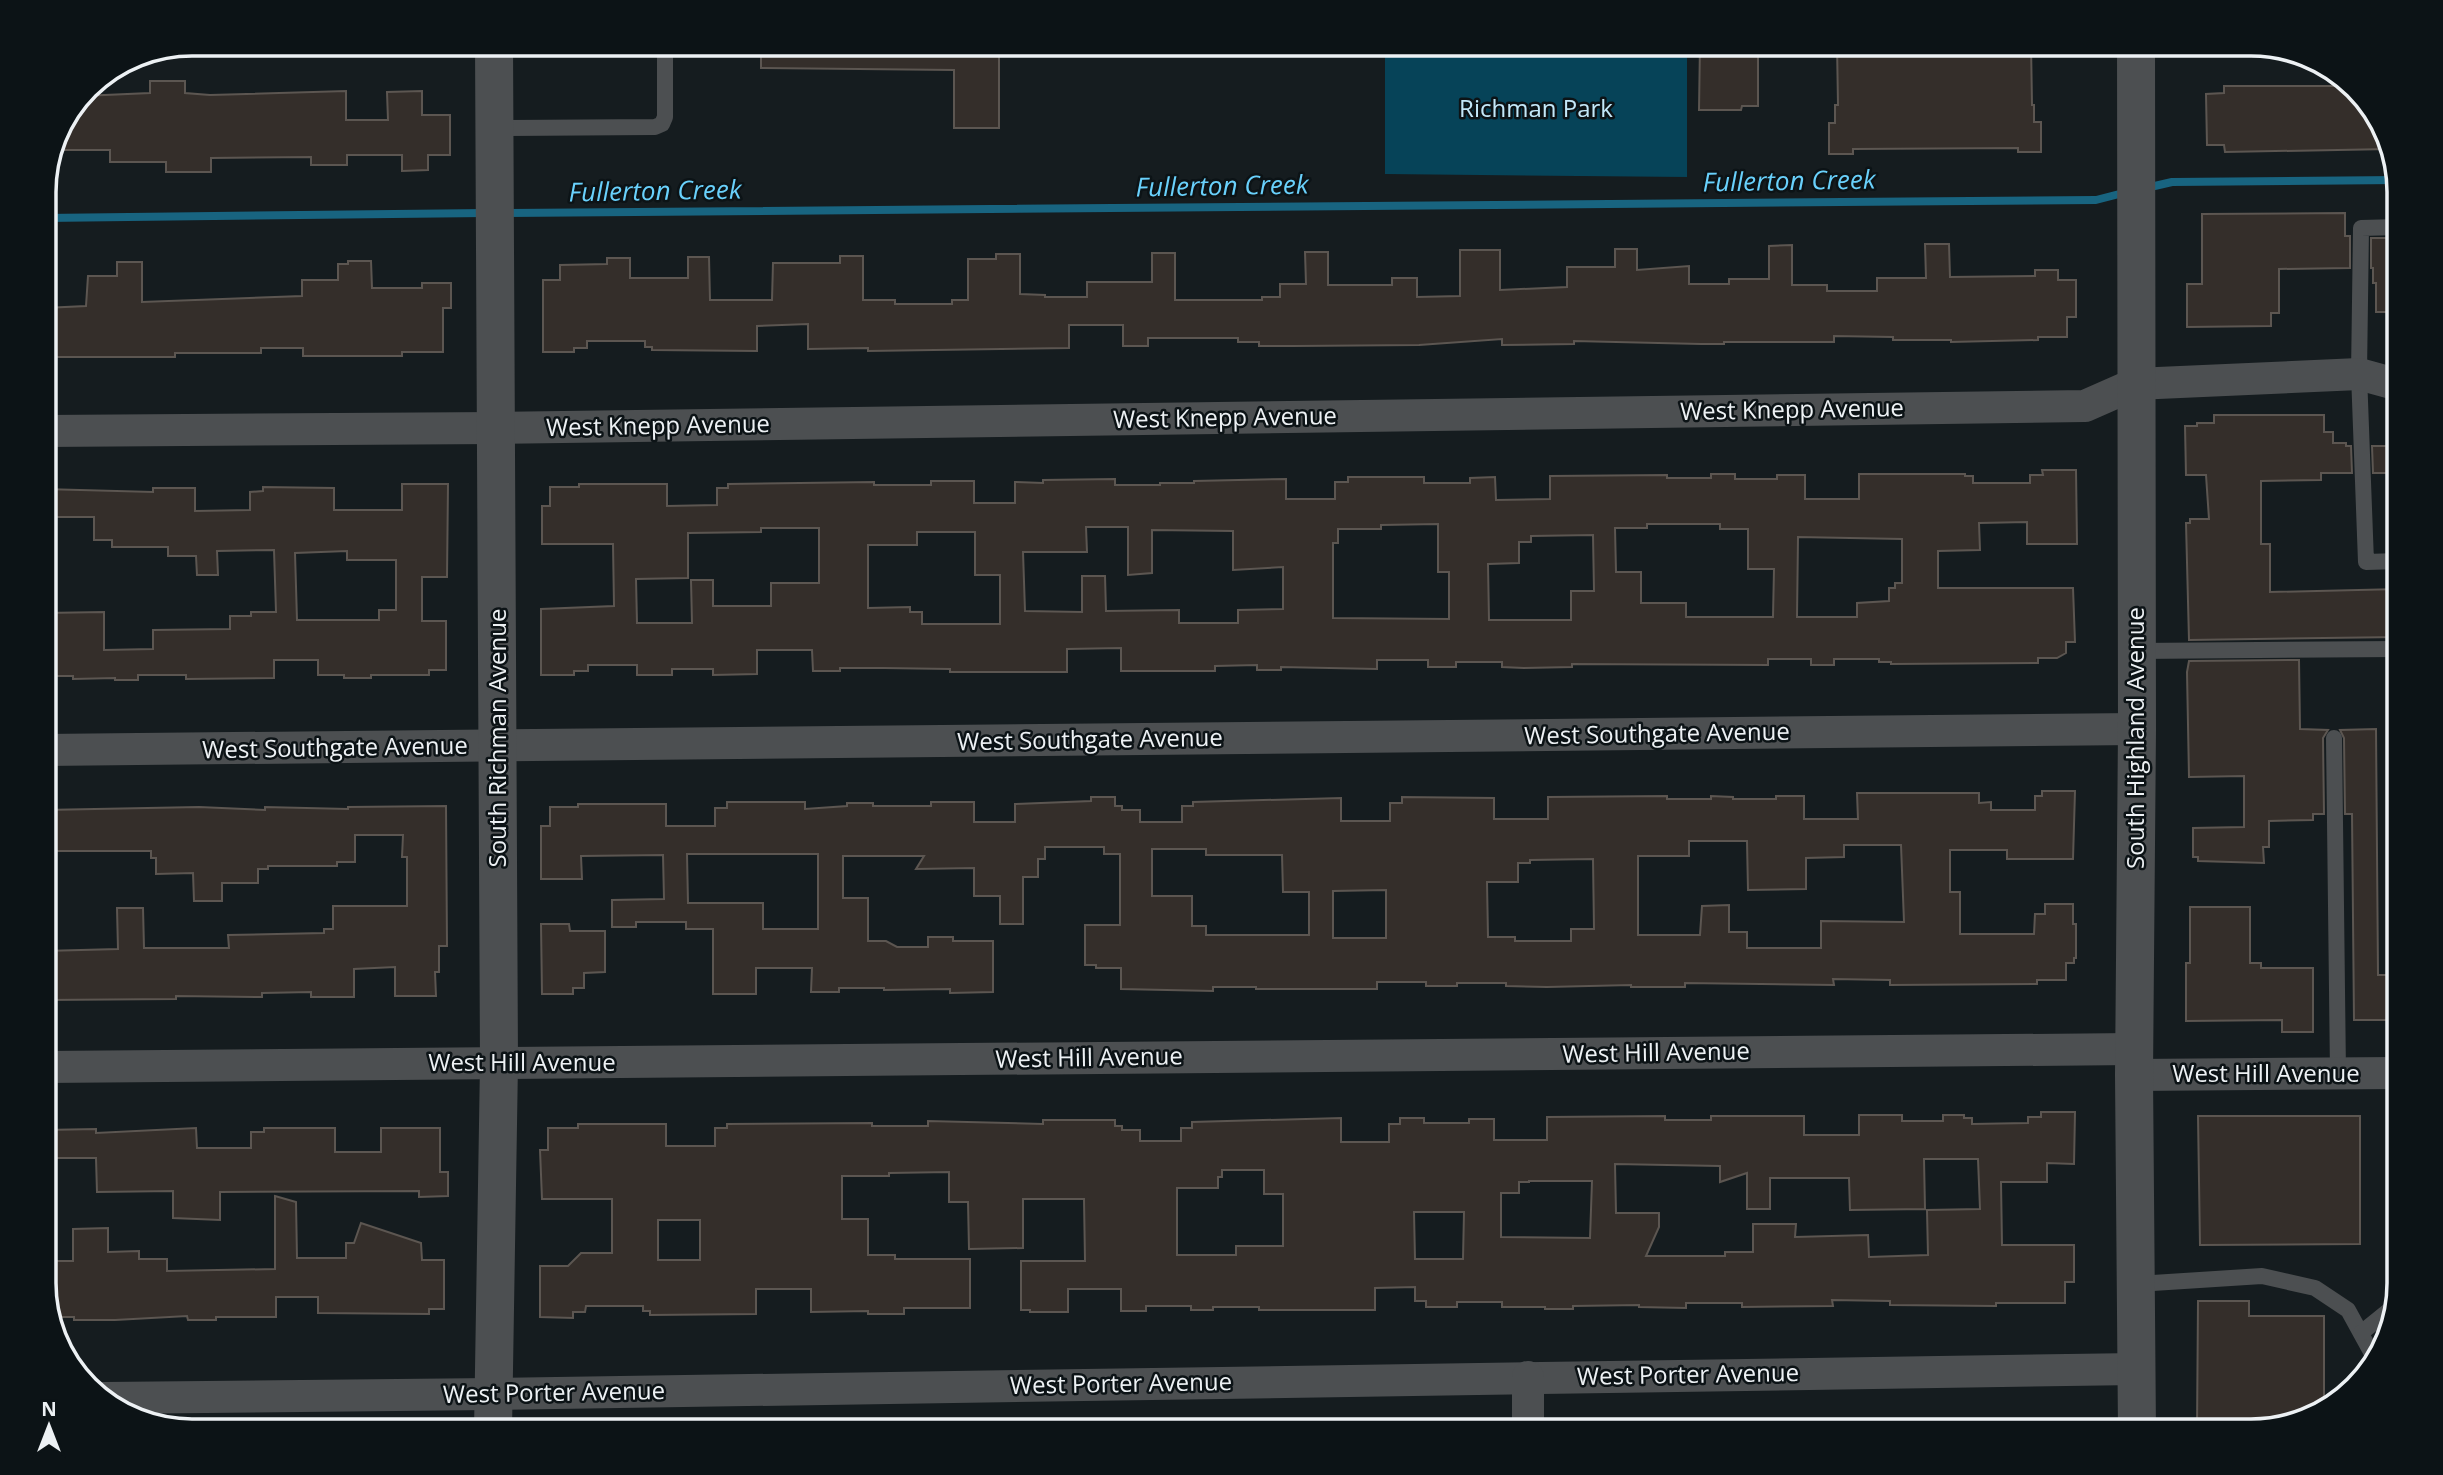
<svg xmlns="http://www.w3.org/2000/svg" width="2443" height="1475" viewBox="0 0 2443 1475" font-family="'Open Sans',sans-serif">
<rect width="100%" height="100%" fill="#151c1f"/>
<!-- green -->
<polygon fill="#064358" points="1385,44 1687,44 1687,177 1385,174"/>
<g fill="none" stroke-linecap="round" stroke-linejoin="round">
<!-- stream -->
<g stroke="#186480" stroke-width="8">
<polyline points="2146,188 2172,182 2398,180"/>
<polyline points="506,213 2096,200 2127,192"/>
<polyline points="44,218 486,213"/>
</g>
</g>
<!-- building -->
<g fill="#342e2a" stroke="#5c5651" stroke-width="2" fill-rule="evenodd">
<polygon points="761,44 999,44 999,128 954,128 954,70 761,68"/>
<polygon points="1700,44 1758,44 1758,106 1742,106 1741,110 1699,110"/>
<polygon points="1837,44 2031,44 2032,105 2034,105 2034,122 2041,122 2041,152 2018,152 2018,148 1853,149 1853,154 1829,154 1829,123 1835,123 1835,105 1838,105"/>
<polygon points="150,81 185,81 185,93 210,95 346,91 346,120 388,120 387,92 422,91 422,115 450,115 450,155 428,155 428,170 402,171 402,155 347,155 347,165 311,165 311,157 211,158 211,172 166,172 166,162 110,162 110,150 52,150 55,135 82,96 150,93"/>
<polygon points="2224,86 2347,86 2379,118 2389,149 2225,152 2224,145 2207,145 2206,94 2224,93"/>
<polygon points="2345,213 2345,236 2350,236 2350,268 2279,269 2279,313 2271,313 2271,326 2187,327 2187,284 2202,284 2202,214"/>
<polygon points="2371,238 2399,238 2399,312 2376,312 2376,283 2373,283 2373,268 2371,268"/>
<polygon points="1925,244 1949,244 1950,277 2035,276 2035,270 2058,270 2058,280 2076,280 2076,317 2067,317 2067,337 2038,337 2038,340 1951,342 1951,340 1893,340 1893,337 1834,336 1834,342 1724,342 1724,344 1701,344 1574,341 1574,344 1502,345 1502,339 1419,345 1295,346 1259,346 1259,342 1238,342 1238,338 1148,338 1148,346 1123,346 1123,325 1069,325 1069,348 868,351 868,348 808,349 808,324 757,326 757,351 652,350 652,347 645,347 645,341 587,341 587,348 574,348 574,352 543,352 543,280 560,280 560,265 607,264 607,258 630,258 630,278 688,278 688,257 709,257 710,300 772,300 773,263 840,263 840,256 863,256 863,300 895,300 895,304 952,304 952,300 968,300 968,259 996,259 996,254 1020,254 1020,294 1045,295 1045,297 1087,297 1087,282 1152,282 1152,253 1175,253 1175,300 1262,300 1262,297 1280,297 1280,284 1306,284 1305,252 1328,252 1328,285 1392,285 1392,278 1417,278 1417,297 1460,296 1460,250 1500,250 1500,290 1567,287 1567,267 1615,267 1615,249 1637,249 1637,270 1689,266 1689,284 1729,284 1729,279 1769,279 1769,246 1792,245 1792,285 1827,285 1827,291 1877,291 1877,278 1926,278"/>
<polygon points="348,261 371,261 372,288 422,288 422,283 451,283 451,308 443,308 443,352 402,352 402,356 303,356 303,348 261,348 261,353 175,353 175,357 44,357 44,308 86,306 88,276 117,276 117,262 142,262 142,302 302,296 302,280 338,280 338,264 348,264"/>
<polygon points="2214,415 2324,415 2324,432 2333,432 2333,443 2346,443 2346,446 2351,446 2352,473 2321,473 2321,480 2261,481 2261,544 2270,544 2270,592 2399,589 2399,637 2189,640 2186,523 2190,523 2190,519 2209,519 2206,475 2186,475 2185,426 2197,426 2197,423 2214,423"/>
<polygon points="2372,446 2391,446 2391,449 2399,449 2399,473 2373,473"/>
<path d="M2042 470H2076L2077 544H2027V522L1979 523 1980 550 1938 551V588H2073L2075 642H2066V653L2057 658H2038V663L1891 664V662H1879V659H1834V665H1811V659H1768V665L1572 664V667L1524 668 1502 667V662H1456V667H1428V660H1377V669L1281 667V670H1257V665L1215 666V671H1121V648L1067 649V672H950V669L884 668H840V671H813L812 650H757V674L713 675V669H672V675H637V665H588V671H574V675H541V609L614 606 613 544H542V506H550V487H579V484H667V506L717 505V488H728V484L874 482V485H931V481H974V503H1015V482L1043 483V480L1115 479V485H1160V483H1194V481L1286 479V499H1335V482H1348V477H1424V483H1470V478L1495 477 1496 500 1550 499V476L1667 475V478H1711V474H1735V479H1777V475H1805V499H1859V474H1965V476H1973V483H2030V475H2043ZM1438 524V572H1449V619L1333 618V543H1338V529H1381V525ZM1647 524H1720V529H1748V569H1774L1773 617H1686V603H1641V572H1616L1615 528H1647ZM1086 527H1128V575L1152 573V530L1233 531V570L1283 567V609L1238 610V623H1179V610L1106 611 1105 576H1082V612L1025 611 1023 552H1087ZM761 528H819V583H771V606H713V580H691L692 623H637L636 579 688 578V533L761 532ZM917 532H975V575H1000V624H922V612H910V607L868 608V545H917ZM1593 535 1594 591H1571V620H1489L1488 564 1519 563V542H1531V536ZM1798 537 1902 539V583H1895V588H1889V601L1857 603V617H1797Z"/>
<path d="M402 484H448L447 577H422V621H446V670H429V675H371V678H344V675H318V660H274V678L186 679V675H138V680H115V678L73 679V676H44V613L104 612V650L153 649V630L230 629V616H251V612H276L274 550 217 551 218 575H197L196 556H168V547H112V540H94V517H44V489L153 492V488H195V511L250 510V492L263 491V487L334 488V510H402ZM347 551V560H396V610H379V620H297L295 553Z"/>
<polygon points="2299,660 2300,729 2328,730 2323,738 2324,814 2313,814 2313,820 2269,821 2269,847 2263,847 2264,863 2198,861 2198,857 2193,857 2193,828 2244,827 2244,776 2189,777 2187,672 2189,661"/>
<polygon points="2376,729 2378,975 2399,975 2399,1020 2354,1020 2352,814 2345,814 2344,738 2340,730"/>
<path d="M2042 791H2075L2073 859H2007V850H1950V892H1960V934H2034L2035 914H2045V904H2073V924H2076V958H2074V963H2066V980H2037V984L1890 985V980L1833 979 1834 985 1685 983V987H1631V985L1547 987 1506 986V983H1457V986H1426V982H1377V989H1256V987H1213V991L1121 989V968H1096V965H1085V925H1120V854H1104V847H1045V859H1038V877H1023V924H1000V896H974V868L916 869 924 856H843V898H868V941H886L897 947H928V937H953V941H993V992L950 993V989L884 990V988H839V992H811L812 968H756V994H713V929H686V922H636V927H612V900L664 899 663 855 581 856 582 879H541V826H550V807H578V804H666V826H715V808H727V802H805V809L847 806V803H873V806H931V802H974V822H1015V804L1091 801V797H1115V806H1122V810H1140V822H1182V806H1193V802L1341 798V821H1390V803H1402V797L1494 798V819H1548V797L1667 796V799H1711V796L1733 797V799H1776V796H1804V819H1858L1857 793H1979V803L1991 802V810H2035V796H2042ZM1689 841H1747L1748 890 1806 889V858L1844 857V845H1901L1904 922 1821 921V948H1747V932H1729V905L1702 906 1700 935H1638V856H1689ZM1152 849H1206V855H1282L1283 892H1309V935H1206V926H1192V896H1152ZM687 854H818V929H763V903H688ZM1593 859 1594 929H1571V941H1515V937H1488L1487 882H1518V863H1530V860ZM1386 890V938H1333V891Z"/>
<polygon points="446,806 447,946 439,946 439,972 435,972 436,996 395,996 395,967 354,969 354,997 311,997 311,992 262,993 262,997 176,996 176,999 44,1000 44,951 118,949 117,908 143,908 144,948 229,948 228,935 324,933 324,929 333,929 333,906 407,906 407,857 402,857 403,835 355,835 355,862 337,862 337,866 268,866 268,869 258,869 258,883 222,883 222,901 194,901 193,873 156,874 156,858 151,858 151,851 44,851 44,810 199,807 265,810 265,807 348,809 348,807"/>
<polygon points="2190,907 2250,907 2250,963 2261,963 2261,968 2313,968 2313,1032 2282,1032 2282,1020 2186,1021 2186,963 2190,963"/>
<polygon points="541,924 569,924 570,931 605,931 605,972 584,973 584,988 573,988 573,994 542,994"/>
<path d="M2041 1112H2075L2074 1164 2047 1163V1182H2001L2002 1245H2074V1282H2065V1303H1996V1306L1890 1305V1301L1832 1300 1833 1306 1742 1307V1303H1686V1308L1639 1307V1305L1573 1306V1309H1545V1307H1502V1302H1457V1307H1426V1301H1415V1287L1375 1288V1310H1259V1307H1213V1310H1191V1306H1146V1311H1121V1289H1068V1312H1030V1310H1021V1261H1085L1084 1199H1023V1248L969 1249 968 1202H949V1172L889 1173V1176H842V1219H868V1255H895V1259H970V1308H904V1314H868V1311L811 1312V1289H756V1314L650 1315V1311H643V1306H586L585 1312H573V1318L540 1317V1266H568L581 1253H612V1199H542L540 1150H548V1128H578V1124H666V1146H715V1128H727V1124L872 1123V1126H928V1121L1043 1124V1120H1115V1126H1122V1130H1140V1141H1181V1128H1192V1122L1341 1118V1142H1389V1124H1400V1118H1424V1123H1469V1119H1494V1140H1547V1117L1665 1116V1120H1711V1116H1804V1135H1859V1115H1902V1121H1943V1115H1964V1118H1972V1124L2028 1123V1117H2041ZM1924 1159H1978L1980 1209 1927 1210 1928 1255 1869 1257 1868 1235 1795 1237 1796 1224H1753V1252H1725V1256H1646L1659 1227V1213H1616L1615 1164 1720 1166V1182L1747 1173V1209H1770V1178H1849L1850 1210 1925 1209ZM1222 1170H1264V1194H1283V1246H1236V1255H1177V1188H1218V1177H1222ZM1529 1181H1592L1590 1238 1501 1237V1193H1519V1182H1529ZM1414 1212H1464L1463 1259H1415ZM658 1220H700V1260H658Z"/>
<polygon points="2198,1116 2360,1116 2360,1244 2200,1245"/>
<polygon points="196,1128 197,1148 251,1148 251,1132 264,1132 264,1128 335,1128 335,1152 381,1152 381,1128 440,1128 440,1172 448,1172 448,1196 419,1197 419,1191 220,1192 220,1220 173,1218 173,1191 97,1192 96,1158 44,1158 44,1130 96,1129 96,1133"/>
<polygon points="275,1196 296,1202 297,1258 346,1258 346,1243 354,1243 361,1223 421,1243 422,1260 444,1260 444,1309 429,1309 429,1314 318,1313 318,1297 276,1297 276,1317 216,1317 216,1320 188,1320 187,1316 115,1320 74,1320 74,1317 52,1317 44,1292 44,1261 73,1261 73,1229 108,1228 108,1252 139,1251 139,1259 167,1259 167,1271 275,1269"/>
<polygon points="2198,1301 2249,1301 2249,1316 2324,1316 2324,1411 2251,1431 2197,1431"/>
</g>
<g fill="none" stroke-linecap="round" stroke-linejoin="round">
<!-- service -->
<g stroke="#4c4f51" stroke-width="16">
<polyline points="2136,46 2251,44"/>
<polyline points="495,128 655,127 662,124 665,117 665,44"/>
<polyline points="2399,227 2361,228 2359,374 2366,562 2399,561"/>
<polyline points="2136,651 2399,649"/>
<polyline points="2334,738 2338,1073"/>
<polyline points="2137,1284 2262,1276 2315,1288 2348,1310 2376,1361"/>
<polyline points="2361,1333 2392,1308"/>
</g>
<!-- minor -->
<g stroke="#4c4f51" stroke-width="32">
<polyline points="44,431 497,428 2085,406 2135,384 2359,374 2399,385"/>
<polyline points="44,750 2137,729"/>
<polyline points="44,1067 2134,1049"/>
<polyline points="2134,1075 2399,1073"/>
<polyline points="104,1398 492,1394 2137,1369"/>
<polyline points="1528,1431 1528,1377"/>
</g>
<!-- tertiary -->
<g stroke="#4c4f51" stroke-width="38">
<polyline points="2136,44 2137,729 2134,1075 2137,1431"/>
<polyline points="493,1431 499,1063 494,44"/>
</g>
</g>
<g text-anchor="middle" stroke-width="5" stroke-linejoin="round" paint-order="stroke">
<!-- park labels -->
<g font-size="24" fill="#c3e8f9" stroke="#0c1316">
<text x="1536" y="117">Richman Park</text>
</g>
<!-- street labels -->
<g font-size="24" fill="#edf1f4" stroke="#0c1316">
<text transform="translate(1792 410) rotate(-1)" y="8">West Knepp Avenue</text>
<text transform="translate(1225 418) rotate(-1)" y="8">West Knepp Avenue</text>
<text transform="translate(658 426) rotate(-1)" y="8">West Knepp Avenue</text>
<text transform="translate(1657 734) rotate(-1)" y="8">West Southgate Avenue</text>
<text transform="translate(498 738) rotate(-90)" y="8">South Richman Avenue</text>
<text transform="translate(2136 738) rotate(-90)" y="8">South Highland Avenue</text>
<text transform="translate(1090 740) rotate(-1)" y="8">West Southgate Avenue</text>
<text transform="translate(335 748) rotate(-1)" y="8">West Southgate Avenue</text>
<text transform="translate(1656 1053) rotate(-1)" y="8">West Hill Avenue</text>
<text transform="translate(1089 1058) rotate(-1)" y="8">West Hill Avenue</text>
<text x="522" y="1071">West Hill Avenue</text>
<text x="2266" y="1082">West Hill Avenue</text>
<text transform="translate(1688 1375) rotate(-1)" y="8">West Porter Avenue</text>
<text transform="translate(1121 1384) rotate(-1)" y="8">West Porter Avenue</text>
<text transform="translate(554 1393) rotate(-1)" y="8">West Porter Avenue</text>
</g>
<!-- water labels -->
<g font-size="26" font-style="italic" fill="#69d1fc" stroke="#0c1316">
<text transform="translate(1789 181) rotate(-1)" y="9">Fullerton Creek</text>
<text transform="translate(1222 186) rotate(-1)" y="9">Fullerton Creek</text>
<text transform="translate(655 191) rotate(-1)" y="9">Fullerton Creek</text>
</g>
</g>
<!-- crop -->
<path d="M0 0H2443V1475H0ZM192 56H2251A136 136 0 0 1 2387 192V1283A136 136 0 0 1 2251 1419H192A136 136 0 0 1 56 1283V192A136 136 0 0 1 192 56Z" fill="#0c1316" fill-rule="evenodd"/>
<path fill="none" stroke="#edf1f4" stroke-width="3.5" d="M192 56H2251A136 136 0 0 1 2387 192V1283A136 136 0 0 1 2251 1419H192A136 136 0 0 1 56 1283V192A136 136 0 0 1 192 56Z"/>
<!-- north arrow -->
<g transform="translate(49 1426)" stroke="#0c1316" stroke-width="5" paint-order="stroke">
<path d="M0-5L12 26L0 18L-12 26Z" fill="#edf1f4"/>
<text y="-10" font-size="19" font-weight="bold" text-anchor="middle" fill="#edf1f4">N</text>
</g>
</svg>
